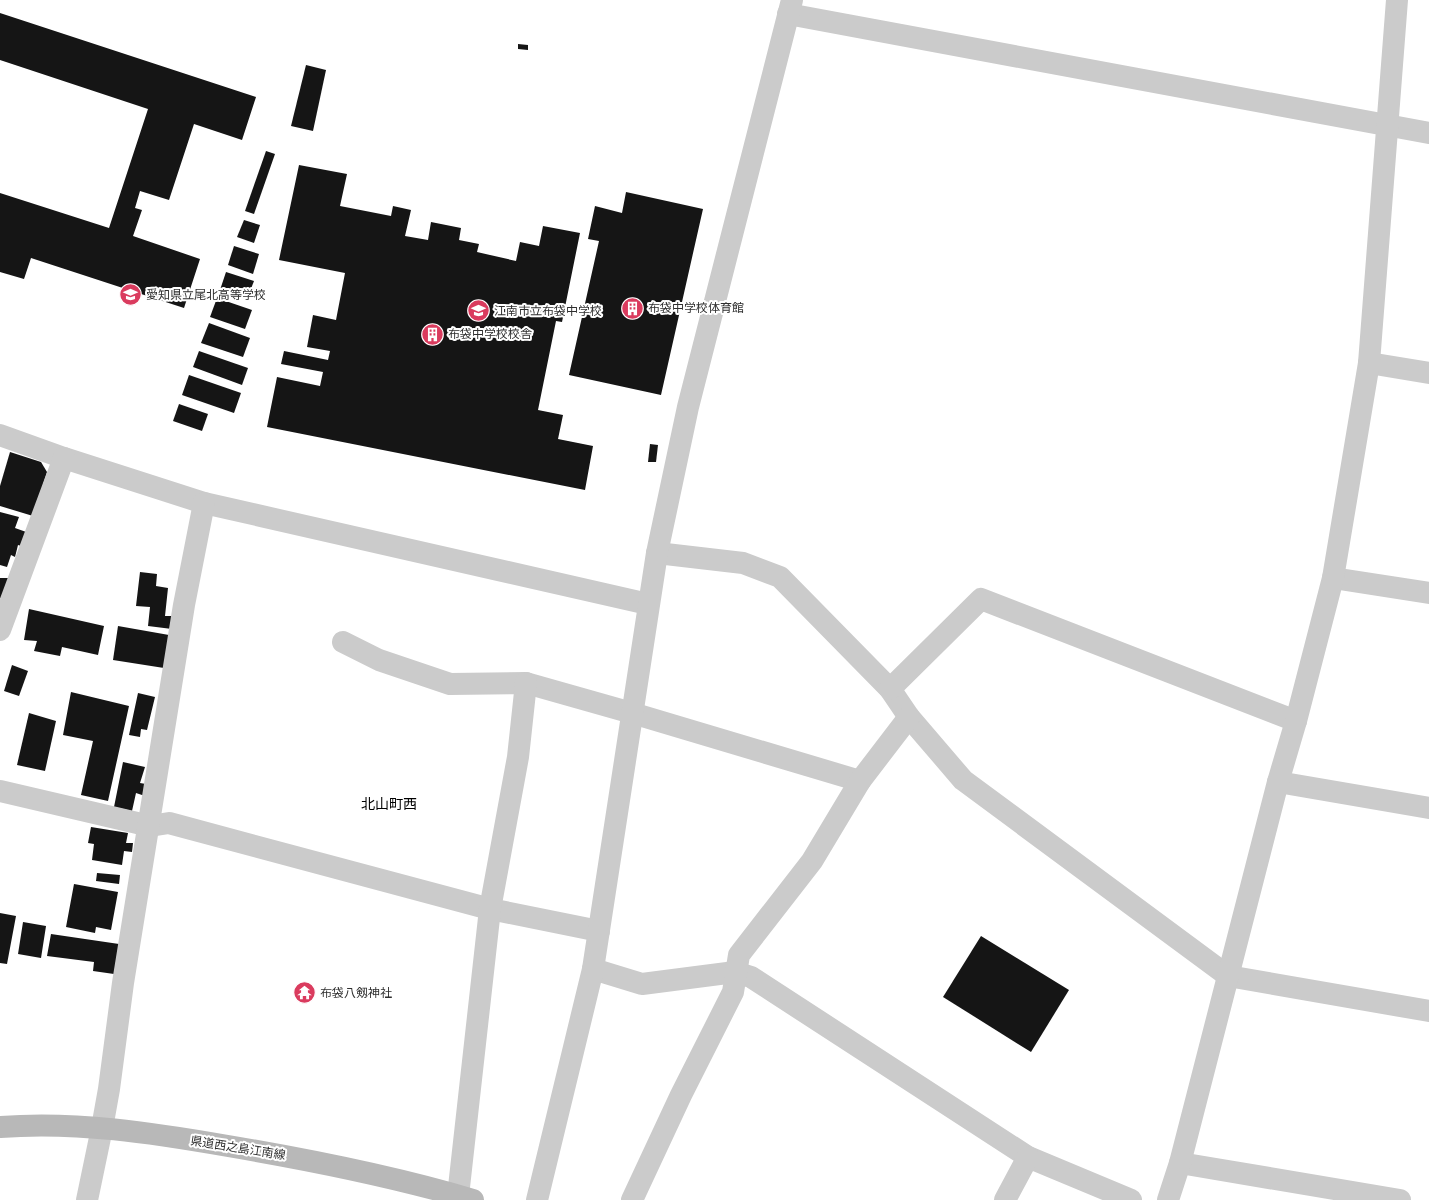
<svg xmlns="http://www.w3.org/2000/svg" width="1429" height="1200" viewBox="0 0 1429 1200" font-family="'Sofia Sans Condensed','Noto Sans JP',sans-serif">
<rect width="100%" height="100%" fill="#fff"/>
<!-- building -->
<g fill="#151515">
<polygon points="0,13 256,97 242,140 194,124 169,200 140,191 135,208 142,210 133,236 200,259 184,308 31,258 24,279 0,272 0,193 109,228 148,109 0,60"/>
<polygon points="518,44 528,45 528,50 518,49"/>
<polygon points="306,65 326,70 313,131 291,126"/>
<polygon points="266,151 275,154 254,214 245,211"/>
<polygon points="299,165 347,174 340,206 391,216 393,206 411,210 405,236 428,240 431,222 461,228 459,240 479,244 477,252 516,261 520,242 539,246 543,226 580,233 562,322 556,321 538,410 563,415 558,439 593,446 585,490 267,427 277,377 320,386 323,372 281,364 284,351 328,360 330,351 307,347 313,315 336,320 345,273 279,260"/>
<polygon points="626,192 703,209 661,395 569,375 599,241 588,239 595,206 622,213"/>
<polygon points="244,220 260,225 254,243 237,237"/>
<polygon points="234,246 259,254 253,274 228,265"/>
<polygon points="226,272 254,281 247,299 220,290"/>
<polygon points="217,298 252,310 245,329 210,317"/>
<polygon points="209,323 250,338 243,357 201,343"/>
<polygon points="199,351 248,368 242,385 193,367"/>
<polygon points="189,375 241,393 234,413 182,395"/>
<polygon points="179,404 208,414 202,431 173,421"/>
<polygon points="650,444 658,445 656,462 648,462"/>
<polygon points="10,452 41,462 47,472 33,516 0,506 0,486"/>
<polygon points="0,512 19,517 15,528 29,533 24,547 18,545 15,557 11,555 7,567 0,565"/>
<polygon points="140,572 157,574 156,586 168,588 165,616 173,616 172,629 148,626 150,607 136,606"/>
<polygon points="0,578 9,578 8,599 0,598"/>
<polygon points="29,609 104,626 98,655 62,647 60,656 34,651 37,641 24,640"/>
<polygon points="118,626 169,635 164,668 113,660"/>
<polygon points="12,665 28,671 19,696 4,691"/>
<polygon points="71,692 129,706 108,801 81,795 93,741 63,735"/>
<polygon points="138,693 155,697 147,730 141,729 140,737 129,735"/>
<polygon points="29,713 56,721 45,771 17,765"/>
<polygon points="123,762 145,767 140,783 146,784 145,796 136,793 132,811 114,807"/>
<polygon points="91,827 128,833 126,843 133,843 132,852 124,851 122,865 92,860 94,844 88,843"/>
<polygon points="97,873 120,875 119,884 96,881"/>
<polygon points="74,884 118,892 111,930 96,927 95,933 66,927"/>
<polygon points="0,913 16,916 7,964 0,963"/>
<polygon points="23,922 46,926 41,958 18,954"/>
<polygon points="51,934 119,944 114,974 93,971 94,962 47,956"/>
<polygon points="981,936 1069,990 1031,1052 943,997"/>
</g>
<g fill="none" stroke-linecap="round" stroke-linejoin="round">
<!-- minor -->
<g stroke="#cbcbcb" stroke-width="22">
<polyline points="788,14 1429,133"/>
<polyline points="1369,363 1429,373"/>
<polyline points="0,435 64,458 204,503 648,604"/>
<polyline points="657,553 743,563 780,577 890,689 909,717 963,780 1228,976 1429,1011"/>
<polyline points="1333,578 1429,593"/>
<polyline points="0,630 64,458"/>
<polyline points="343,642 379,660 450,684 526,683 632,713 860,781"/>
<polyline points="890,689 981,599 1296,721"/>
<polyline points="1278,782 1429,808"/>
<polyline points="0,791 150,826 169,823 490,909 599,931"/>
<polyline points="593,969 642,984 735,972 751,977 1028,1157 1131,1200"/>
<polyline points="102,1128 109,1089 123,983 184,605 204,503"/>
<polyline points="1180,1163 1400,1200"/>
<polyline points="458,1196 490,909 518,757 526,683"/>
<polyline points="537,1200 593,969 657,553 688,407 792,0"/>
<polyline points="632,1200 681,1095 733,992 739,955 812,861 860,781 909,717"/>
<polyline points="1005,1200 1028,1157"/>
</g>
<!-- tertiary -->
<g stroke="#cbcbcb" stroke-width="22">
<polyline points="87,1200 102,1128"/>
<polyline points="1168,1200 1180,1163 1278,782 1296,721 1333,578 1369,363 1397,0"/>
</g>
<!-- secondary -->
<path stroke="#b8b8b8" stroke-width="22" d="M0 1127C76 1121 153 1133 228 1146 311 1160 393 1176 473 1200"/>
</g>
<!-- icons -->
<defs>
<symbol id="school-disc" viewBox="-11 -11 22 22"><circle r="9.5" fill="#da3b5e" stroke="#fff"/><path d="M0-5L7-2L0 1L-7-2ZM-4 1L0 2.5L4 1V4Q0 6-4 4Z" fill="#fff"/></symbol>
<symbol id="building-disc" viewBox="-11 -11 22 22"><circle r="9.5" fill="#da3b5e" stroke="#fff"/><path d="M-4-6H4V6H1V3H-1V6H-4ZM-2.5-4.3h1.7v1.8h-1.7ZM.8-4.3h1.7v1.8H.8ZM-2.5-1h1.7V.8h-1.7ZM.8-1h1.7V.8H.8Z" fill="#fff"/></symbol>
<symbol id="temple-disc" viewBox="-11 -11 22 22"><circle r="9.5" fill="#da3b5e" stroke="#fff"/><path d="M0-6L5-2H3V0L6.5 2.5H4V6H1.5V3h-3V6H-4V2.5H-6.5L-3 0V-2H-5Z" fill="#fff"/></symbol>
</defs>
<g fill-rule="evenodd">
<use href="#school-disc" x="118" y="282" width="25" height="25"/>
<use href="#building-disc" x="620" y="296" width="25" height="25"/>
<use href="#school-disc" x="466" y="298" width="25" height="25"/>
<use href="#building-disc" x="420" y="322" width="25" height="25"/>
<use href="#temple-disc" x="292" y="980" width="25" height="25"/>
</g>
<g text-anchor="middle" stroke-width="4" stroke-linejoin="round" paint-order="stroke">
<!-- poi labels -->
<g font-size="12" fill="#2e2e2e" stroke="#fff" text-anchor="start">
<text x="146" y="299">愛知県立尾北高等学校</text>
<text x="648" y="312">布袋中学校体育館</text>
<text x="494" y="315">江南市立布袋中学校</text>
<text x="448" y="338">布袋中学校校舎</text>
<text x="320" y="997">布袋八剱神社</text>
</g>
<!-- street labels -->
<g font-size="12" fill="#2e2e2e" stroke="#fff">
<text transform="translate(238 1148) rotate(9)" y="4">県道西之島江南線</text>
</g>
<!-- quarter labels -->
<g font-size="14" fill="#000" stroke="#fff">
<text x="389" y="809">北山町西</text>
</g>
</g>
</svg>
